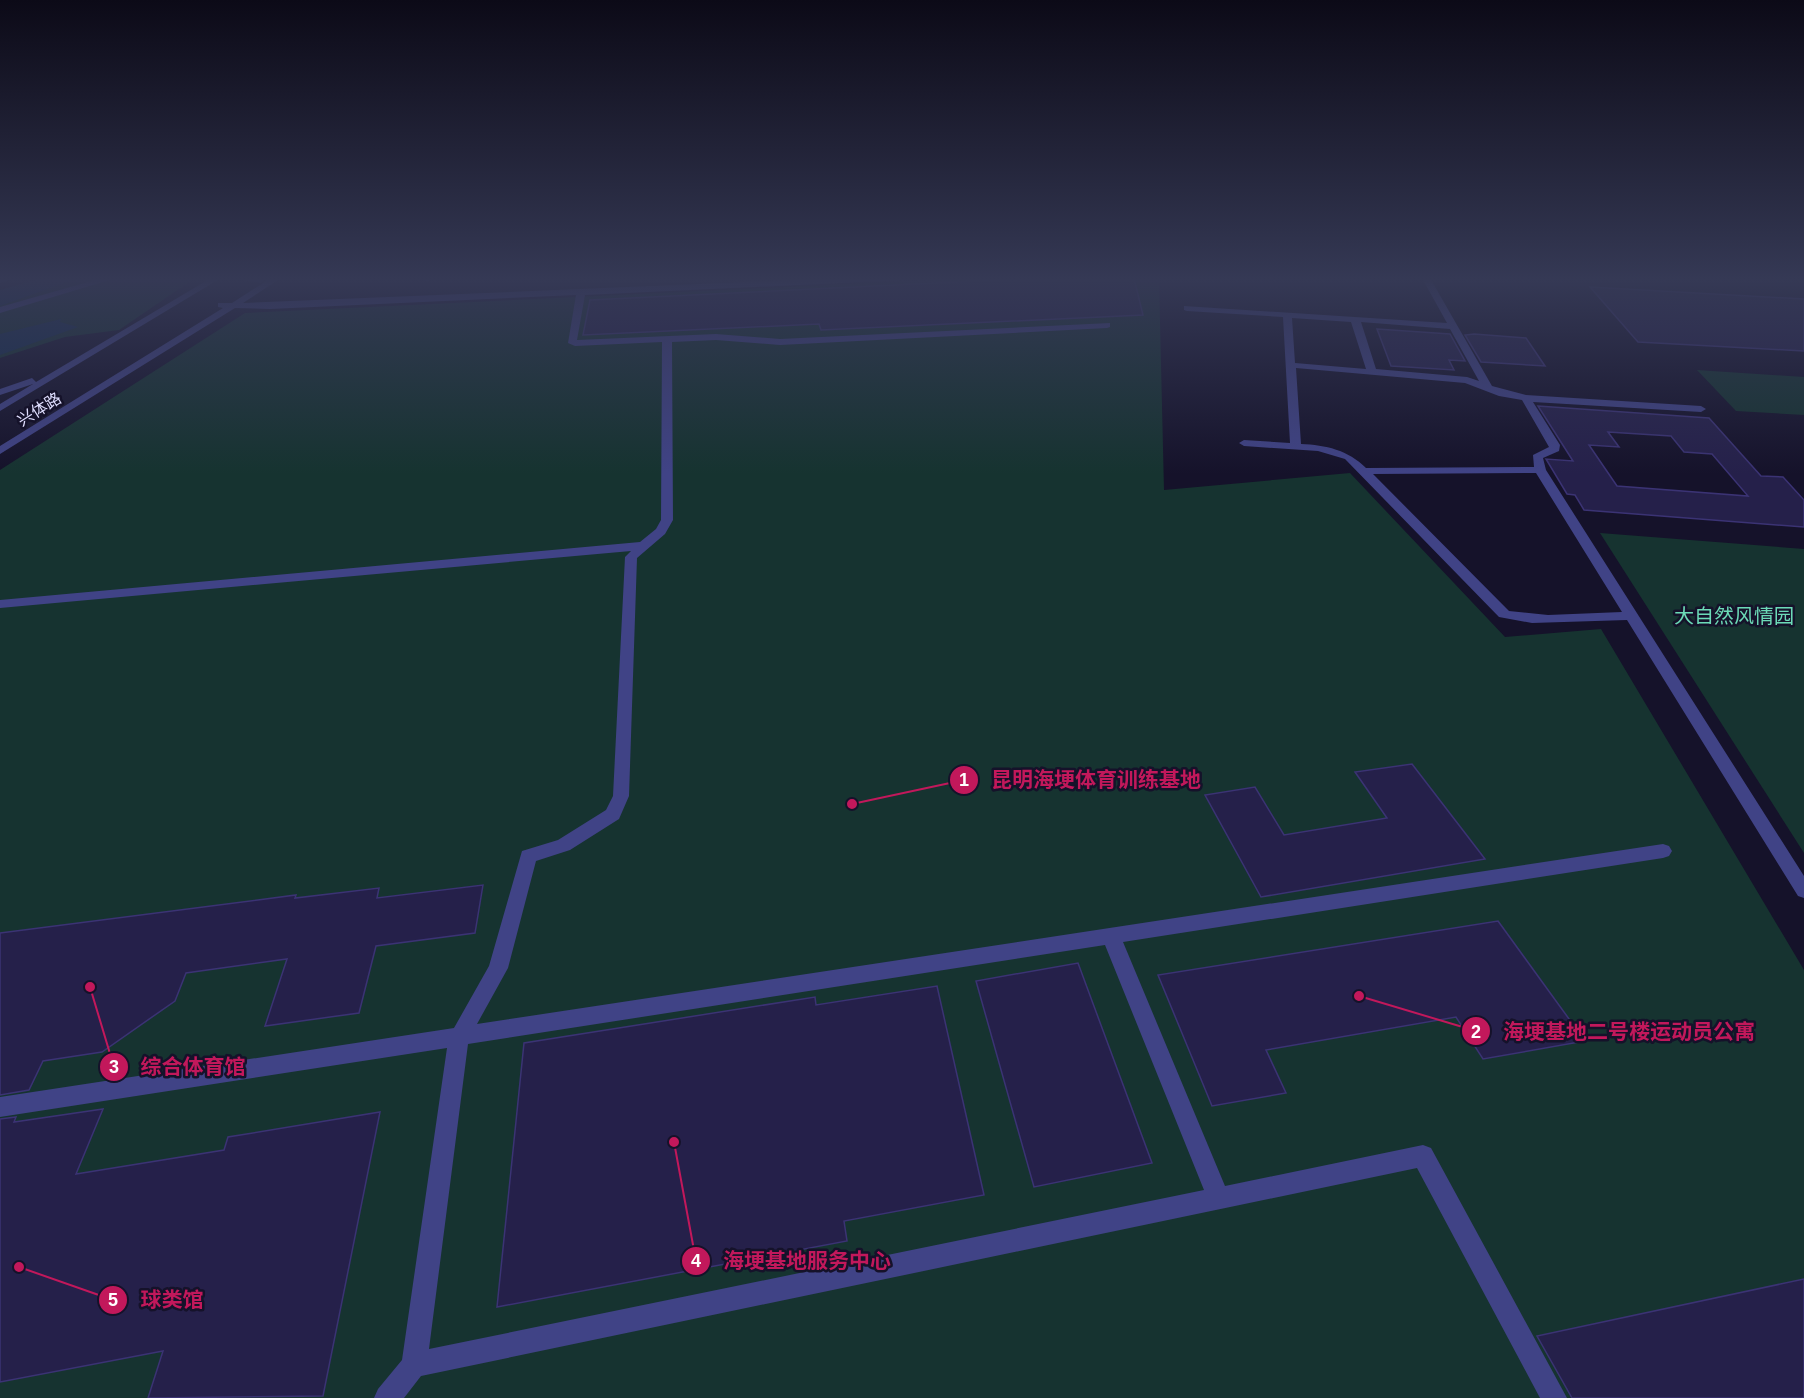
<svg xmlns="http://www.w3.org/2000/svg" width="1804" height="1398" viewBox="0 0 1804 1398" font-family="Helvetica,'Noto Sans SC',sans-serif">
<rect width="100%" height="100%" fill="#15122a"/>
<!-- green -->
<g fill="#163330">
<polygon points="44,278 195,278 119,330 65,337 0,358 0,290"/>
<polygon points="973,278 1159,278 1164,490 1350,473 1505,637 1601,629 1804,970 1804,1398 0,1398 0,470 245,313"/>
<polygon points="1697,370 1804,377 1804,415 1736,411"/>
<polygon points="1600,533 1804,549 1804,853"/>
</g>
<!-- water -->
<g fill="#122d4e">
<polygon points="44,278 78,278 0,306 0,290"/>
<polygon points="61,319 60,322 78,327 0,355 0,334"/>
</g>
<!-- building -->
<g fill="#25204a" stroke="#3b3374" stroke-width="1.5" fill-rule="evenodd">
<polygon points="1041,278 1134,278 1143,315 821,330 819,324 583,335 590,300"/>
<polygon points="1590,287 1804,299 1804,351 1638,342"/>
<polygon points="1377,329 1450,334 1465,361 1449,360 1454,370 1391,366"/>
<polygon points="1474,334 1526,338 1545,366 1481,362 1465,335"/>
<path d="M1538 406 1709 418 1761 476 1783 477 1804 500V527L1584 510 1575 495 1567 494 1546 459 1573 461ZM1608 432 1671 436 1684 452 1712 454 1748 496 1617 486 1589 445 1619 447Z"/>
<polygon points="1412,764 1485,859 1261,897 1205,795 1255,787 1284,835 1387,818 1355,772"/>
<polygon points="483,885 475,933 376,946 359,1013 265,1026 287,959 186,973 175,1001 102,1052 43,1061 29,1090 0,1095 0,933 296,895 295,898 379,888 377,898"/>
<polygon points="1498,921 1585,1041 1483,1059 1456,1017 1266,1050 1286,1093 1212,1106 1158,975"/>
<polygon points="1078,963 1152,1163 1034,1187 976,981"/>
<polygon points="937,986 984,1195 844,1221 847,1241 497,1307 524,1043 815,997 816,1005"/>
<polygon points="103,1109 76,1174 224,1150 228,1137 380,1112 323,1396 148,1398 163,1351 0,1382 0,1119 16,1117 14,1122"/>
<polygon points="1804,1279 1804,1398 1572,1398 1537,1336"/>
</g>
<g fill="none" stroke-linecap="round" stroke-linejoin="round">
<!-- minor -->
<g fill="#404386" fill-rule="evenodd">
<polygon points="0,278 13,278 0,283"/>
<polygon points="102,278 116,278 0,313 0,307"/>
<polygon points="211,278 221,278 0,411 0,404 33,384 0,395 0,389 32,378 36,382"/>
<polygon points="235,278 263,278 264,280 260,283"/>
<path d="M271 278H281L243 303 843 278H908L904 280 585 295 577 340 716 334 780 339 1110 323V327L1107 328 780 345 716 340 672 342 673 520 665 534 637 558 629 796 619 819 570 850 536 861 508 968 477 1024 1663 844 1669 846 1672 851 1669 856 1663 858 1123 942 1225 1186 1423 1145 1431 1148 1567 1398H1540L1417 1168 421 1376 404 1398H374L378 1389 402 1360 447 1048 0 1117V1097L454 1028 489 966 522 851 558 840 606 810 613 796 625 557 631 551 0 608V600L640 542 656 529 661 520 662 342 575 346 568 343 576 295 270 309 235 308 0 454V446L223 308 218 307V303H232ZM1105 945 1204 1190 429 1349 468 1044Z"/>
<polygon points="421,278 431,278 431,279 427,282"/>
<path d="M1422 278H1430L1492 386 1526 395 1701 406 1706 409 1701 412 1533 402 1560 445 1559 451 1543 458 1546 470 1804 876V898L1798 896 1627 620 1532 623 1499 617 1345 459 1318 451 1244 446 1239 443 1244 440 1290 443 1283 317 1187 311 1184 310V306L1447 323ZM1292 318 1351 322 1366 369 1295 363ZM1361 322 1450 329 1479 381 1467 377 1376 369ZM1296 368 1465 383 1499 396 1522 400 1549 447 1533 455 1534 467 1366 468C1348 450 1326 445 1301 444ZM1536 473 1622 612 1548 615 1509 611 1373 474Z"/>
</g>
</g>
<!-- sky -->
<linearGradient id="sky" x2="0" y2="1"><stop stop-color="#0c0a17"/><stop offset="0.59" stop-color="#353955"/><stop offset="1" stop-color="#353955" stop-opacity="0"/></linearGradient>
<rect width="1804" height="474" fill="url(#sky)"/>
<g text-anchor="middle" stroke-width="5" stroke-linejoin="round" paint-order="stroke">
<!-- far-street labels -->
<g font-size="16" fill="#deddfd" stroke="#15122a">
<text transform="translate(39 409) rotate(-32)" y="6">兴体路</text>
</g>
<!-- park labels -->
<g font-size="20" fill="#6cdab7" stroke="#15122a">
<text x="1734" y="623">大自然风情园</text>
</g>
</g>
<!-- callouts -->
<path fill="none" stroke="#c2185b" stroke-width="2" d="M852 804L964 780M1359 996L1476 1031M90 987L114 1067M674 1142L696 1261M19 1267L113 1300"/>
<g fill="#c2185b" stroke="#15122a" stroke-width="2">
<circle cx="852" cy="804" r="6"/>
<circle cx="1359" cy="996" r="6"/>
<circle cx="90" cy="987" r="6"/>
<circle cx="674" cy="1142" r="6"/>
<circle cx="19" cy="1267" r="6"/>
<circle cx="964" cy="780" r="15"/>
<circle cx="1476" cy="1031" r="15"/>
<circle cx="114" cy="1067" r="15"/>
<circle cx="696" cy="1261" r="15"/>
<circle cx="113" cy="1300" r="15"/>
</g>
<g font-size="18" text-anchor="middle" font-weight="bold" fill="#fff">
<text x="964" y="786">1</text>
<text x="1476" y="1038">2</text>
<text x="114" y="1073">3</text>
<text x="696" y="1267">4</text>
<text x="113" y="1306">5</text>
</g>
<g font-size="21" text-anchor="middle" font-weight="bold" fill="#c2185b" stroke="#15122a" stroke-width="5" stroke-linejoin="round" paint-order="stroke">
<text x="1096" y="787">昆明海埂体育训练基地</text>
<text x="1629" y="1039">海埂基地二号楼运动员公寓</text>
<text x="193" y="1074">综合体育馆</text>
<text x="807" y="1268">海埂基地服务中心</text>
<text x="172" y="1307">球类馆</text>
</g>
</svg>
